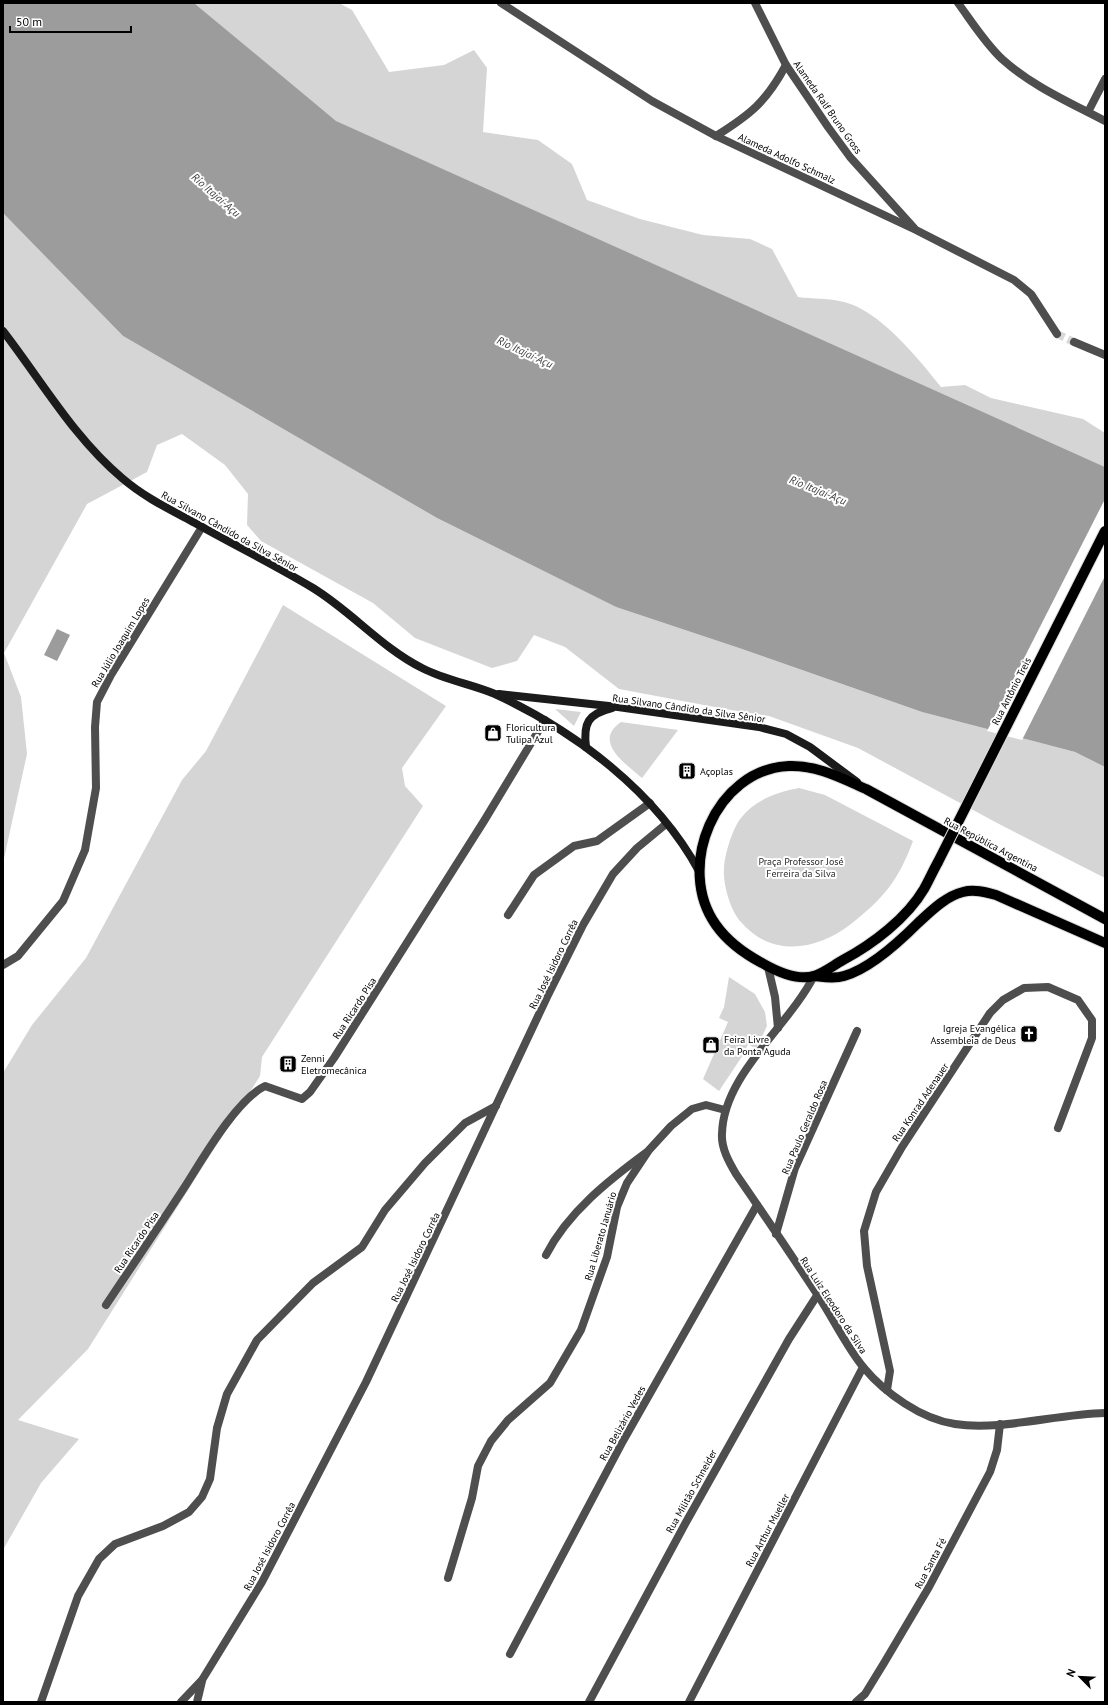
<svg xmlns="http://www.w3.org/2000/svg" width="1108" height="1705" viewBox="0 0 1108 1705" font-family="'PT Sans',sans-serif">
<rect width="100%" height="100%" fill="#fff"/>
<!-- green -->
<g fill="#d5d5d5">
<path d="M194 3H339L352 10 389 72 444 65 474 50 487 68 483 132 538 140 572 164 587 200 640 219 703 235 750 239 772 249 798 297C813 299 829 298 844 302 879 310 919 359 941 387L965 385 991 398 1083 419 1105 433V467L335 121Z"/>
<polygon points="3,213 123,336 437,518 616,607 742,649 922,712 1075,752 1105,767 1105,878 999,824 858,748 769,716 725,709 619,689 565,647 534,635 517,661 492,668 415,638 373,603 261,541 247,525 248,494 225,465 182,434 157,445 147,472 87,504 4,653 21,697 27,754 3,863"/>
<polygon points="283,605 446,706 402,768 405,786 423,806 262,1057 260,1076 88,1349 18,1420 79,1439 41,1483 3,1550 3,1073 32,1025 86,958 182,780 206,751"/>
<polygon points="555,709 581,712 574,726"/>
<path d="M621 722 678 730 642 778C626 764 592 742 621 722Z"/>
<path d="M799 788 825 795 913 841C898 881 884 898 851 924 816 951 771 958 740 921 730 909 723 884 724 869 724 856 733 827 741 818 755 800 777 792 799 788Z"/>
<polygon points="729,977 755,994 765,1012 767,1026 756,1049 748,1044 743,1055 719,1091 703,1079 728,1022 719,1018 724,1007"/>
</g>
<!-- water -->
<g fill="#9c9c9c">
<polygon points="3,3 194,3 336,121 1105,467 1105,767 1075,752 922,712 742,649 616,607 437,518 123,336 3,213"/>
<polygon points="57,629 70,635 57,661 44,655"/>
</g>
<!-- pier -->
<polygon fill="#fff" points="1105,499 1105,576 1022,740 987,731"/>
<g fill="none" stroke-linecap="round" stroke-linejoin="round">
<!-- minor-tunnel -->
<polyline stroke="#d9d9d9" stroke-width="8" stroke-dasharray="8 4" stroke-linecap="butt" points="1057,334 1074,342"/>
<defs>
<g id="primary">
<path d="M938 862C933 871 929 880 924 889 907 918 873 944 843 960 834 965 824 973 814 976 797 981 776 971 762 963 745 954 728 942 716 925 675 868 715 769 789 766 817 765 841 778 866 789L1105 919"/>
<path d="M814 976C824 977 834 979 844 976 869 969 900 941 918 923 931 911 946 896 963 892 974 889 985 892 996 895L1105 943"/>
</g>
</defs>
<!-- primary casing -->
<use href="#primary" stroke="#dbdbdb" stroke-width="12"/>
<!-- service -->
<g stroke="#4e4e4e" stroke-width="8">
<polyline points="508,915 534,875 574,846 597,841 650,803"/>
<polyline points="776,1234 795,1168 857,1031"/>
<path d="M546 1255C568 1212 609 1180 647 1152"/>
</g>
<!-- minor -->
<g stroke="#4e4e4e" stroke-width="8">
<polyline points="501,3 652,101 716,136 916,230 1014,280 1031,294 1057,334"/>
<polyline points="755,3 786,65 828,127 850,157 914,228"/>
<path d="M958 3C972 22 985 43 1002 59 1032 86 1069 102 1105 121"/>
<polyline points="1088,112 1105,79"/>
<path d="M716 136C751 114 766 102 786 65"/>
<polyline points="1074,342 1105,355"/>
<polyline points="3,965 18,956 63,901 85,850 96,788 95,727 97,702 111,675 202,527"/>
<polyline points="768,967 775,997 778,1028"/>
<path d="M814 976C788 1027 723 1075 722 1134 721 1148 729 1162 736 1174 763 1213 790 1253 817 1294 832 1316 847 1348 864 1368 885 1393 921 1419 955 1424 1000 1431 1057 1414 1105 1413"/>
<path d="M106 1305C132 1266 158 1228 184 1188 202 1160 236 1100 265 1086L302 1099 310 1092 334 1058 484 821 545 720"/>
<polyline points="887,1390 890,1371 867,1266 864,1231 876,1192 902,1147 990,1013 1003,1000 1024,988 1048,987 1078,1000 1092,1020 1092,1038 1058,1128"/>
<polyline points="448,1578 472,1498 478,1466 491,1441 508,1420 550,1383 581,1330 607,1257 617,1207 627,1183 649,1150 671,1126 692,1109 706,1105 725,1110"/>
<polyline points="510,1654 623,1441 757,1205"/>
<polyline points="41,1702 78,1596 99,1559 115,1544 163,1526 189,1512 202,1497 210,1479 217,1428 227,1394 257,1340 313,1283 362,1247 385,1210 425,1163 465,1123 496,1106"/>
<polyline points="181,1702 202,1680 262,1582 366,1382 547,997 583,925 613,874 637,848 666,824"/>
<polyline points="197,1702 202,1681"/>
<polyline points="589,1702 685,1524 789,1339 818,1294"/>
<polyline points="689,1702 863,1367"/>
<polyline points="856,1702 865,1694 884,1663 929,1587 990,1472 997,1450 1000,1424"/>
</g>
<!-- secondary -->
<g stroke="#1b1b1b" stroke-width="8">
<path d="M3 331C41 380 74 438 122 478 144 497 169 509 195 523 234 545 275 565 313 588 352 612 382 648 422 668 445 680 471 684 495 694 575 731 656 792 699 871"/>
<polyline points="499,694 618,707 759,727 786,734 810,747 857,782"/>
<path d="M586 747C583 723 588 714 612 708"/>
</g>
<!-- primary -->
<use href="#primary" stroke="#000" stroke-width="10"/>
<defs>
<polyline id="primary-bridge" points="938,862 1105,531"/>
</defs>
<!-- primary-bridge casing -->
<use href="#primary-bridge" stroke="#dbdbdb" stroke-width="12" stroke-linecap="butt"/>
<!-- primary-bridge -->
<use href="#primary-bridge" stroke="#000" stroke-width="10"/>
</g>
<!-- icons -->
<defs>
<symbol id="shop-square" viewBox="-11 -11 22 22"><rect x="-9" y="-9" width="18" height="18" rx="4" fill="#000" stroke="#fff"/><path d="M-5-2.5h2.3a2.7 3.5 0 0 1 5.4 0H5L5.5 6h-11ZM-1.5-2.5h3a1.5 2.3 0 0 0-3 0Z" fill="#fff"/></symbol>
<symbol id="building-square" viewBox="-11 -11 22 22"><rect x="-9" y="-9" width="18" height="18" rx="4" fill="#000" stroke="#fff"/><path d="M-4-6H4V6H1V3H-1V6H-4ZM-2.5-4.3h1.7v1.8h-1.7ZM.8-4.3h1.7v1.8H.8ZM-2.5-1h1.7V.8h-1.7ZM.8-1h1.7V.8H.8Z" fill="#fff"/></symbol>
<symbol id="church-square" viewBox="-11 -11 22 22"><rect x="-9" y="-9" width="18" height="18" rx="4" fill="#000" stroke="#fff"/><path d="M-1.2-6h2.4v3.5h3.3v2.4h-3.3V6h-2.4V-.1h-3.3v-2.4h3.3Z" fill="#fff"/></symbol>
</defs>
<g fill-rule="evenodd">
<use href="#shop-square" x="483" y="723" width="20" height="20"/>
<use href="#building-square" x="677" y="761" width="20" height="20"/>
<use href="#church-square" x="1019" y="1024" width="20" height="20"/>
<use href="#shop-square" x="701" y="1035" width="20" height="20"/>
<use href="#building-square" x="278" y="1054" width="20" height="20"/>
</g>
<g text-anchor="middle" stroke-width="4" stroke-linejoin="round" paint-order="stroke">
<!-- street labels -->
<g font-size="10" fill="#000" stroke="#fff">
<text transform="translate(828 107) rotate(55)" y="4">Alameda Ralf Bruno Gross</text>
<text transform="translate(787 158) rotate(25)" y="4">Alameda Adolfo Schmalz</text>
<text transform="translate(230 531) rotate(29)" y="4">Rua Silvano Cândido da Silva Sênior</text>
<text transform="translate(120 642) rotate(-59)" y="4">Rua Júlio Joaquim Lopes</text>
<text transform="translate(1011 691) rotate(-63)" y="4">Rua Antônio Treis</text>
<text transform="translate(689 708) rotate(8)" y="4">Rua Silvano Cândido da Silva Sênior</text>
<text transform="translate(991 844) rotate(28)" y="4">Rua República Argentina</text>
<text transform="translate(553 964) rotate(-64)" y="4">Rua José Isidoro Corrêa</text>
<text transform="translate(354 1008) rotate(-57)" y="4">Rua Ricardo Pisa</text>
<text transform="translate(920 1102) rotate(-56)" y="4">Rua Konrad Adenauer</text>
<text transform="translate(804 1127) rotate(-67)" y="4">Rua Paulo Geraldo Rosa</text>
<text transform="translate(600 1236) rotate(-74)" y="4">Rua Liberato Januário</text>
<text transform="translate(136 1242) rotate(-56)" y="4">Rua Ricardo Pisa</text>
<text transform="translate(415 1257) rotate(-64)" y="4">Rua José Isidoro Corrêa</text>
<text transform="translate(834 1305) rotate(57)" y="4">Rua Luiz Eleodoro da Silva</text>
<text transform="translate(622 1423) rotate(-61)" y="4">Rua Belizário Vedes</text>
<text transform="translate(691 1491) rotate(-61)" y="4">Rua Militão Schneider</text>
<text transform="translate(767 1530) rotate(-62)" y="4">Rua Arthur Mueller</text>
<text transform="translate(269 1546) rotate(-62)" y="4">Rua José Isidoro Corrêa</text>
<text transform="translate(930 1563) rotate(-62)" y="4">Rua Santa Fé</text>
</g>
<!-- poi labels -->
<g font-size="10" fill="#000" stroke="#fff" text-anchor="start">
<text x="506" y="731">Floricultura<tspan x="506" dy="12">Tulipa Azul</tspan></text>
<text x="700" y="775">Açoplas</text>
<text x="1016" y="1032" text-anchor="end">Igreja Evangélica<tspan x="1016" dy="12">Assembleia de Deus</tspan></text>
<text x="724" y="1043">Feira Livre<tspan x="724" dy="12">da Ponta Aguda</tspan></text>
<text x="301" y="1062">Zenni<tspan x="301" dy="12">Eletromecânica</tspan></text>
</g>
<!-- park labels -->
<g font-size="10" fill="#2c2c2c" stroke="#fff">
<text x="801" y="865">Praça Professor José<tspan x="801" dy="12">Ferreira da Silva</tspan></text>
</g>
<!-- water labels -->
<g font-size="11" font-style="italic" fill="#3d3d3d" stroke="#fff">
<text transform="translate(216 195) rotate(41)" y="4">Rio Itajaí-Açu</text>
<text transform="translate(525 352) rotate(25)" y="4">Rio Itajaí-Açu</text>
<text transform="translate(818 490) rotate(22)" y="4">Rio Itajaí-Açu</text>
</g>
</g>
<!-- border -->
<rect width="1108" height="1705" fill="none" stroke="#000000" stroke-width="8"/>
<!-- north arrow -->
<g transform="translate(1080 1677) rotate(294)" stroke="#ffffff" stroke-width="3" paint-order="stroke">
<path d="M0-3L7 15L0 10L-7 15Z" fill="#000000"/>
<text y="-6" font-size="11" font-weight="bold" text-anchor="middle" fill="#000000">N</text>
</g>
<!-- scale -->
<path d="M10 26v6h121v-6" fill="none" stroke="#000000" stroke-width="2"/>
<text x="16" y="26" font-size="12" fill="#000000" stroke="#ffffff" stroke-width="3" paint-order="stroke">50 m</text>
</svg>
